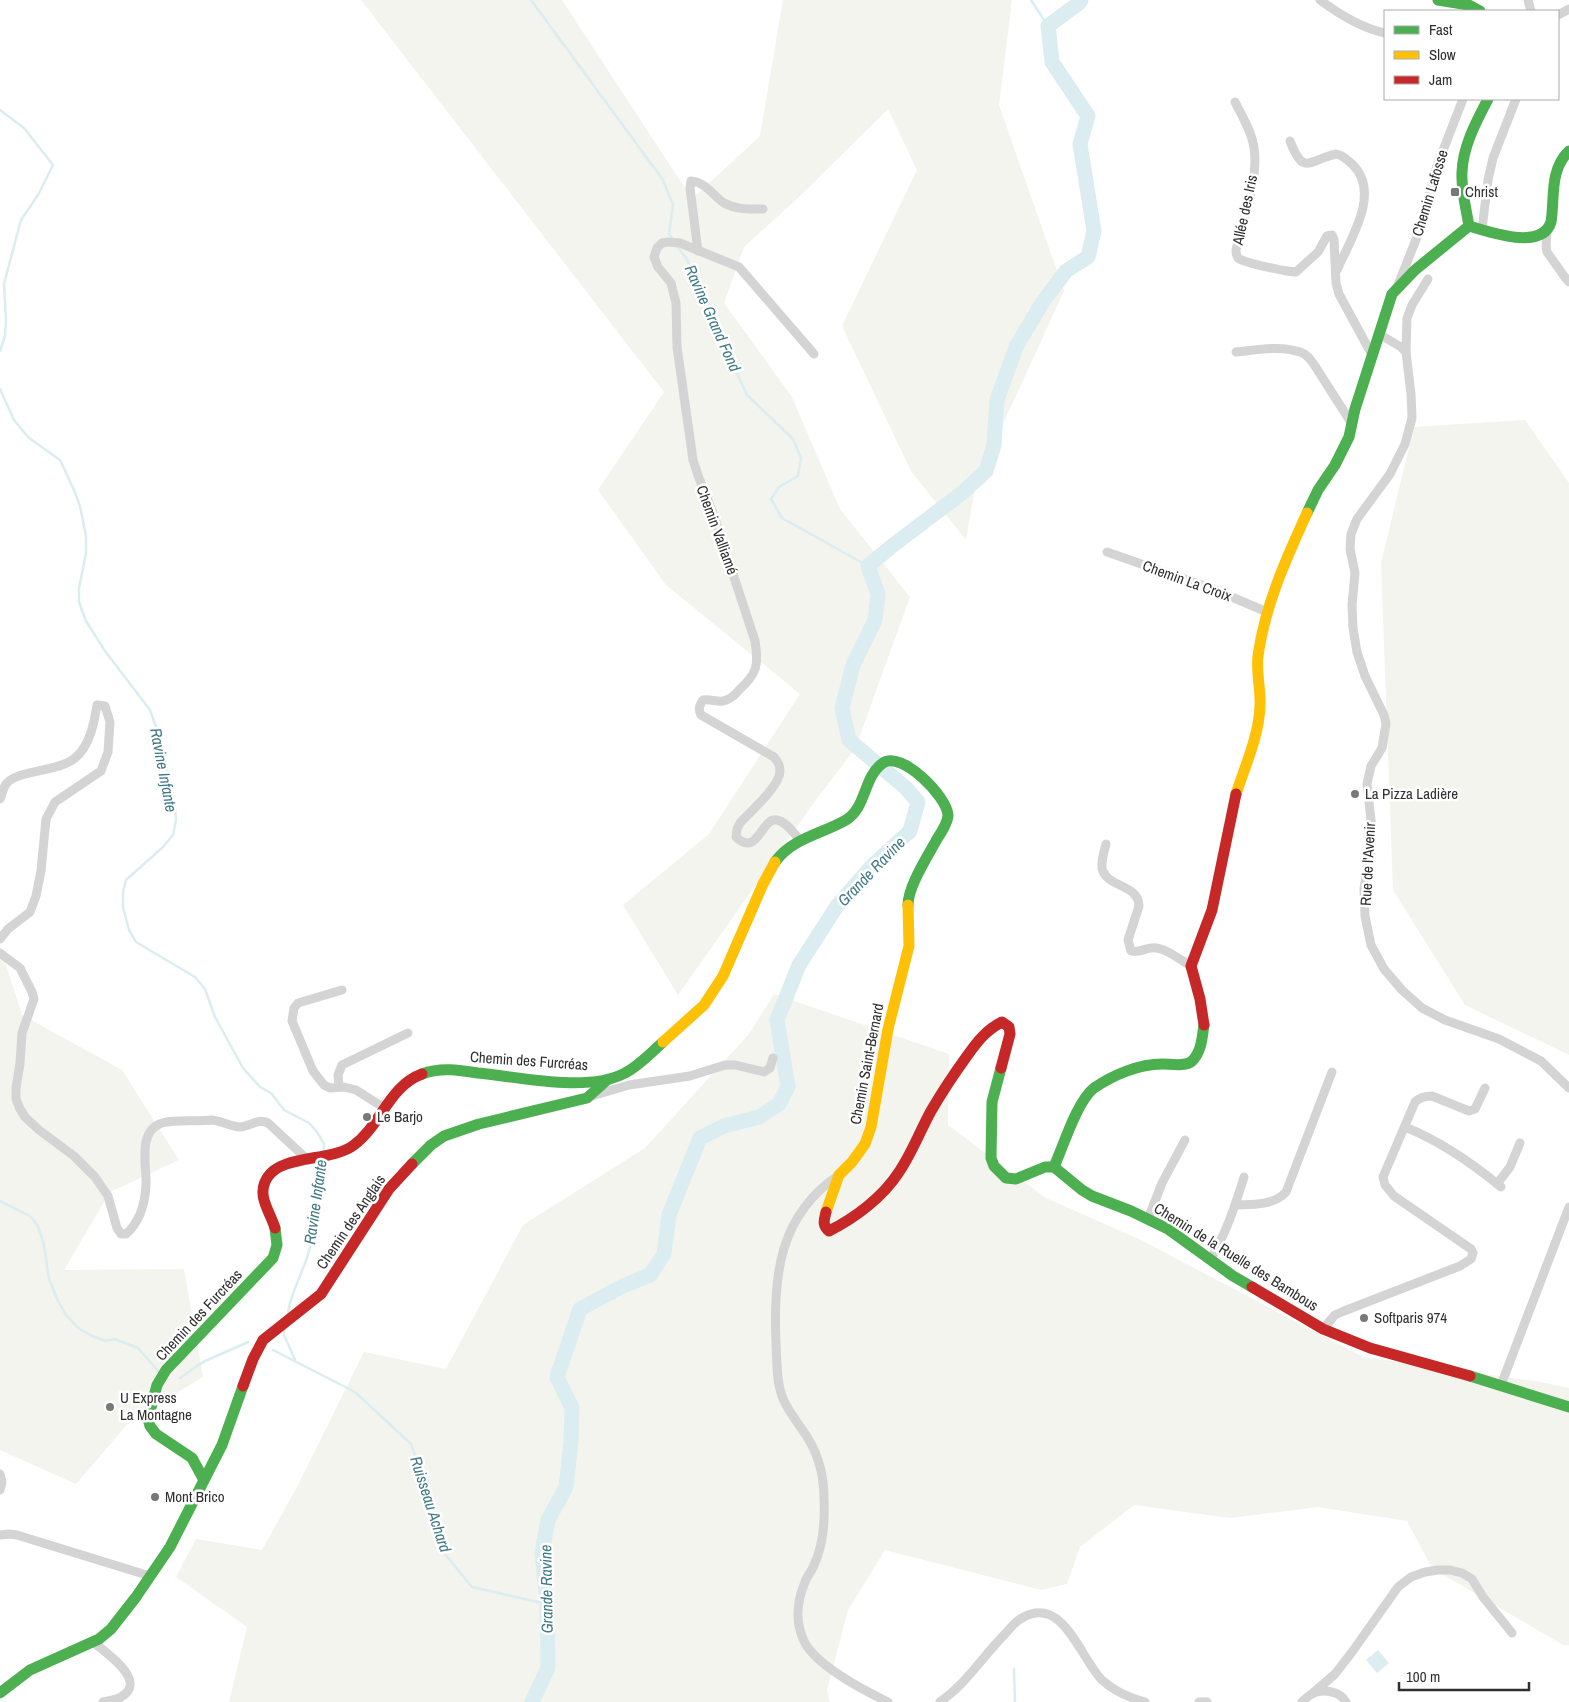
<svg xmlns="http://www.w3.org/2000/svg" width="1569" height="1702" viewBox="0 0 1569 1702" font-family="'Archivo Narrow',sans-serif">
<rect width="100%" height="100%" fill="#fff"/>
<!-- green -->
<g fill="#f2f4ed">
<polygon points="361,0 562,0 692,199 760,136 783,0 1012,0 999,105 1064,291 976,483 966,540 911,471 842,326 917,170 888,109 799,197 744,247 724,303 792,397 840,509 910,597 855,749 818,797 678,995 623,905 709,834 800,694 666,585 598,490 664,392"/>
<polygon points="1525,420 1569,483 1569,1055 1465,1005 1393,890 1381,563 1414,427"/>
<polygon points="0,946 22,1015 122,1070 179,1160 110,1192 64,1270 184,1269 203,1377 130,1421 76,1484 0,1450"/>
<polygon points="774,994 949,1054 948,1125 1046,1198 1141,1240 1363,1357 1541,1382 1569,1388 1569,1645 1563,1645 1432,1568 1407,1521 1318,1507 1230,1518 1134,1505 1080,1547 1067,1584 1041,1590 885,1550 848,1610 827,1690 830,1702 229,1702 247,1627 176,1577 196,1539 262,1550 297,1487 364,1352 446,1369 523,1225 645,1148 749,1034"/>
</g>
<!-- water -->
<polygon fill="#dbedf0" points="1378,1650 1389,1663 1377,1673 1366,1660"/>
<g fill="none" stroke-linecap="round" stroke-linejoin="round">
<!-- stream -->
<g stroke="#dbedf0" stroke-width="2.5">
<polyline points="531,0 663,180 673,205 669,234 673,239"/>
<polyline points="1031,0 1048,26"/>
<polyline points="0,110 24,128 53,165 38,195 21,220 4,284 6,320 5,336 0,351"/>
<polyline points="677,246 686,258 714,313 735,369 747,395 793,439 801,458 798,476 779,487 771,499 782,518 868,566"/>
<polyline points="0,389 14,420 29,438 60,460 74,490 80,506 86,536 86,553 79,588 79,602 86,621 105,651 150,710 163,746 168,781 175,807 176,820 173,835 163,847 126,880 123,892 123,907 129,930 136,942 195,977 205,989 215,1017 243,1068 260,1087 271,1093 284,1110 309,1123 317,1132 324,1144 323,1154"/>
<polyline points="0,1201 30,1216 38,1226 44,1245 49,1279 58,1301 66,1315 78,1328 92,1336 105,1341 114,1339 138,1348 159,1372"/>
<path d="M288 1313C291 1290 305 1270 310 1247 312 1237 316 1226 316 1216 316 1205 315 1196 316 1185 318 1177 320 1169 322 1162"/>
<polyline points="285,1326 284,1335 295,1360"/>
<polyline points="273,1350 355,1392 411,1444 435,1511 445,1554 472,1587 547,1604"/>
<polyline points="180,1378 203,1362 248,1342"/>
<polyline points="1014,1669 1015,1702"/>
</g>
<!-- river -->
<polyline stroke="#dbedf0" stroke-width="15" points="532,1702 548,1668 547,1604 542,1552 548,1520 566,1487 571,1442 572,1408 557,1377 580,1309 623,1286 650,1275 664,1254 669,1215 700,1138 724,1126 759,1117 779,1104 788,1087 777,1020 799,965 837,906 872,866 910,831 918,802 906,788 849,740 842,708 853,665 875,620 878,594 868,566 892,546 962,493 986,471 994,445 997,400 1016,347 1042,303 1066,271 1088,257 1094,231 1080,144 1088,116 1052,62 1048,26 1079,3 1081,0"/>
<!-- street -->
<g stroke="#d4d4d4" stroke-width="9">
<path d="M1320 0C1340 15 1361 28 1385 33"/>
<polyline points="1528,0 1531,11"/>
<polyline points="1558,15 1569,9"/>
<path d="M1235 102C1242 116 1252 132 1254 148 1259 180 1243 219 1236 250 1236 253 1236 255 1238 258 1244 263 1288 272 1296 272L1318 252 1327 236 1332 235 1334 239 1336 283 1339 294 1372 355"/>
<path d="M1290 141C1304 177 1308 160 1336 154 1343 155 1346 159 1352 164 1382 192 1350 240 1337 270"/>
<polyline points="1482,229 1488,180 1493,158 1516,99"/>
<polyline points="1547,232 1546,247 1547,252 1564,276 1569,282"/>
<path d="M698 251 690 188 691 181C706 182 713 196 724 203 737 210 749 209 763 209"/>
<polyline points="1398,285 1419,232 1437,166 1463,99"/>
<polyline points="1379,334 1401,347 1406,352 1411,394 1412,418 1405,444 1390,474 1357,519 1351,534 1350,549 1355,573 1352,605 1353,628 1357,652 1365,676 1384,715 1386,724 1382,748 1371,766 1367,784 1372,829 1371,850 1364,888 1365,916 1371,945 1384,969 1402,990 1422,1008 1445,1020 1499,1039 1541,1061 1569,1088"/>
<path d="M1236 352C1256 350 1280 345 1300 352 1307 354 1311 360 1315 366L1352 424"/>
<polyline points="1406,352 1407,318 1412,305 1428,279"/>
<polyline points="1107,552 1213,589 1267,612"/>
<path d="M0 799C2 795 3 788 6 784 19 769 59 772 75 758 90 746 94 723 97 705L105 706 110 722 108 752 101 771 55 802 46 819 41 871 36 896 30 912 8 929 0 939"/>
<path d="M801 841C795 835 787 822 777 820 761 817 758 858 736 837L737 829 740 823C750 812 780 786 780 771 780 765 778 762 774 757L701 715C698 709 699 706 703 700 710 699 717 702 723 701 729 700 735 695 739 690 757 674 759 665 755 641L713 513 699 478 693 460 677 347 676 303 671 283 658 267 654 257 657 248 662 243 668 242 680 243 739 267 814 354"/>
<path d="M1106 844C1104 851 1101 861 1102 868 1106 888 1138 883 1139 906L1128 940 1131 951C1139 953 1143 949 1151 948 1164 946 1180 960 1191 966"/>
<path d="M0 953 20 968 32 992 34 999 22 1033 20 1063 16 1088V1099L20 1109 25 1117 39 1130 74 1156 95 1177 108 1196 117 1228 121 1234H126C140 1222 145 1203 146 1185 147 1166 137 1131 162 1123 176 1119 197 1122 212 1120 222 1121 231 1127 240 1127 251 1126 258 1118 268 1123L308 1160"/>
<polyline points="342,990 298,1003 294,1008 292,1021 313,1071 324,1085 330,1088 344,1087 356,1090 378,1104 386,1106"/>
<polyline points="339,1087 338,1075 342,1065 408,1033"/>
<polyline points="592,1096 629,1085 690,1076 725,1065 735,1065 764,1072 770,1068 773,1058"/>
<path d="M1405 1127C1440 1141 1472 1163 1501 1187"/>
<path d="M839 1175C779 1215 773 1276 776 1343 777 1360 776 1379 782 1396 786 1408 794 1417 801 1428 817 1449 824 1472 824 1498 825 1519 823 1546 814 1565 812 1571 807 1576 805 1582 797 1601 795 1622 804 1641 815 1665 865 1691 888 1702"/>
<polyline points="1497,1184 1510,1167 1520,1143"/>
<path d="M1235 1205C1253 1204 1273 1206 1286 1192L1332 1072"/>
<polyline points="1148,1219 1162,1183 1185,1140"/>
<path d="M1210 1260C1226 1234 1235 1206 1244 1177"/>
<path d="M1323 1329 1335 1315 1344 1311 1460 1266 1471 1259 1473 1253 1471 1249 1394 1196 1385 1185 1383 1177 1415 1102C1420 1097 1425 1096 1432 1096L1469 1111 1475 1109 1485 1088"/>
<polyline points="1501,1385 1569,1207"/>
<polyline points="0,1474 2,1482 0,1490"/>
<polyline points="0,1535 9,1534 17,1535 150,1576"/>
<path d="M93 1642C105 1652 149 1681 121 1697 116 1700 109 1701 103 1702"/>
<polyline points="1313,1693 1335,1674 1352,1652 1398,1587 1411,1577 1425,1572 1438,1570 1450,1570 1462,1573 1472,1579 1483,1597 1512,1633"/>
<path d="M940 1702C967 1683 982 1657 1005 1634 1010 1629 1015 1621 1022 1618 1063 1594 1080 1658 1102 1680 1114 1691 1130 1698 1145 1702"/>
<polyline points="1199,1702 1207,1702"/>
<path d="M1302 1702C1305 1699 1308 1696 1312 1694 1322 1688 1340 1691 1346 1702"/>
</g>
<!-- fast -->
<g stroke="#4caf50" stroke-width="11">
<polyline points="1438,0 1469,5 1480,11"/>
<path d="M1488 99C1476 122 1463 146 1462 172 1461 190 1466 208 1469 226 1490 232 1542 251 1551 222 1555 197 1549 171 1569 151"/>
<polyline points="1307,513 1318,490 1335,465 1349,437 1355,409 1392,294 1415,270 1469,226"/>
<path d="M775 862C792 838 822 834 846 820 867 807 863 777 883 763 902 750 947 797 948 815 948 822 941 833 937 839 928 856 908 886 908 905"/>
<polyline points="1001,1068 992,1102 991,1158 994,1166 1006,1178 1016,1179 1045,1167 1054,1167 1082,1190 1092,1196 1131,1211 1168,1229 1233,1276 1252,1287"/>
<path d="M422 1074C440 1067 459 1070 478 1073 519 1077 588 1093 625 1073 639 1066 651 1053 663 1042"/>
<polyline points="412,1164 431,1145 444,1136 479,1124 587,1098 607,1080"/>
<path d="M1054 1167C1063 1147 1077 1101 1094 1088 1113 1075 1139 1064 1162 1064 1171 1064 1186 1067 1192 1061 1202 1051 1202 1037 1204 1025"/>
<polyline points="1470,1376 1569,1407"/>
<polyline points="204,1480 192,1458 156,1434 150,1426 148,1419 157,1385 166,1370 273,1258 277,1245 275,1228"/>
<polyline points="0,1693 30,1670 99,1639 111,1629 136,1597 170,1547 222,1445 243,1386"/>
</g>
<!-- slow -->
<g stroke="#ffc107" stroke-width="11">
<path d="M1236 794C1245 766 1259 736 1260 706 1261 690 1256 673 1258 656 1265 605 1286 559 1307 513"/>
<polyline points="663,1042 704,1005 723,976 763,884 775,862"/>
<polyline points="826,1212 839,1175 852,1162 865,1144 871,1127 888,1029 909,946 908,905"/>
</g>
<!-- jam -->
<g stroke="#c62828" stroke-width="11">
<polyline points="1204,1025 1200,999 1191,966 1212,910 1236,794"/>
<path d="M826 1212C824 1220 822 1225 829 1231 855 1218 883 1197 899 1172 912 1153 920 1131 931 1111 942 1092 954 1074 967 1056 977 1042 986 1030 1002 1022L1009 1027 1010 1034 1001 1068"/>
<path d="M275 1228C270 1211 256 1196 267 1178 281 1154 332 1162 354 1145 381 1125 389 1086 422 1074"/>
<polyline points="1252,1287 1323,1329 1370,1348 1470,1376"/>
<polyline points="243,1386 253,1359 263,1340 321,1294 389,1189 412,1164"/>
</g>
</g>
<!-- markers -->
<g fill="#787878" stroke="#fff" stroke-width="2">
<rect x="1450" y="187" width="10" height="10" rx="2.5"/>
<circle cx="1355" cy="794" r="5"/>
<circle cx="367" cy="1117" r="5"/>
<circle cx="1364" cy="1318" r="5"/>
<circle cx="110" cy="1407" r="5"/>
<circle cx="155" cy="1497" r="5"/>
</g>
<g text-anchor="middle" stroke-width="5" stroke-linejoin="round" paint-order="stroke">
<!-- poi labels -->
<g font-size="15" fill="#2f2f2f" stroke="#fff" text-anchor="start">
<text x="1465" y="197">Christ</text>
<text x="1365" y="799">La Pizza Ladière</text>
<text x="377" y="1122">Le Barjo</text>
<text x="1374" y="1323">Softparis 974</text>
<text x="120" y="1403">U Express<tspan x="120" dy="17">La Montagne</tspan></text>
<text x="165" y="1502">Mont Brico</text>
</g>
<!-- street labels -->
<g font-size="15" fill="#2f2f2f" stroke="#fff">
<text transform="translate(1430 193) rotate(-73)" y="5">Chemin Lafosse</text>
<text transform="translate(1245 210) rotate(-78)" y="5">Allée des Iris</text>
<text transform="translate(717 530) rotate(70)" y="5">Chemin Valliamé</text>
<text transform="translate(1187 581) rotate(20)" y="5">Chemin La Croix</text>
<text transform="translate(1368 864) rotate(-87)" y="5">Rue de l'Avenir</text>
<text transform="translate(529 1061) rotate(4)" y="5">Chemin des Furcréas</text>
<text transform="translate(867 1064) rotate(-79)" y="5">Chemin Saint-Bernard</text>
<text transform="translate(351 1222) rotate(-56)" y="5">Chemin des Anglais</text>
<text transform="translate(1236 1257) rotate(32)" y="5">Chemin de la Ruelle des Bambous</text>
<text transform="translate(199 1315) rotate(-47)" y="5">Chemin des Furcréas</text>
</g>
<!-- water labels -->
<g font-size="16" font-style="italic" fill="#3f7a87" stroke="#fff">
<text transform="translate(713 318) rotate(66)" y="6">Ravine Grand Fond</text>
<text transform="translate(164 770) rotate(79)" y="6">Ravine Infante</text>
<text transform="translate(871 871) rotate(-46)" y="6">Grande Ravine</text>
<text transform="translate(315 1202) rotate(-82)" y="6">Ravine Infante</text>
<text transform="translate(431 1504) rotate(72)" y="6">Ruisseau Achard</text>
<text transform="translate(546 1589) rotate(-91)" y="6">Grande Ravine</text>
</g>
</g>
<!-- legend -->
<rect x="1384" y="10" width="175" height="90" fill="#ffffff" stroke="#acacac"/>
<rect x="1394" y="26" width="25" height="8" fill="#4caf50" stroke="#acacac"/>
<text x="1429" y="35" font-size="15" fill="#2f2f2f">Fast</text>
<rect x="1394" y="51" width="25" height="8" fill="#ffc107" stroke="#acacac"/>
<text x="1429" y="60" font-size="15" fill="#2f2f2f">Slow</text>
<rect x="1394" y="76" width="25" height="8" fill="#c62828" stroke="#acacac"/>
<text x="1429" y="85" font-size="15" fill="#2f2f2f">Jam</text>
<!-- scale -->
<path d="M1399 1682v8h130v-8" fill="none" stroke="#2f2f2f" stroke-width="2.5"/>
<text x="1406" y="1682" font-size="15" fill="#2f2f2f" stroke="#ffffff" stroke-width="4" paint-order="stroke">100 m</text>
</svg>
